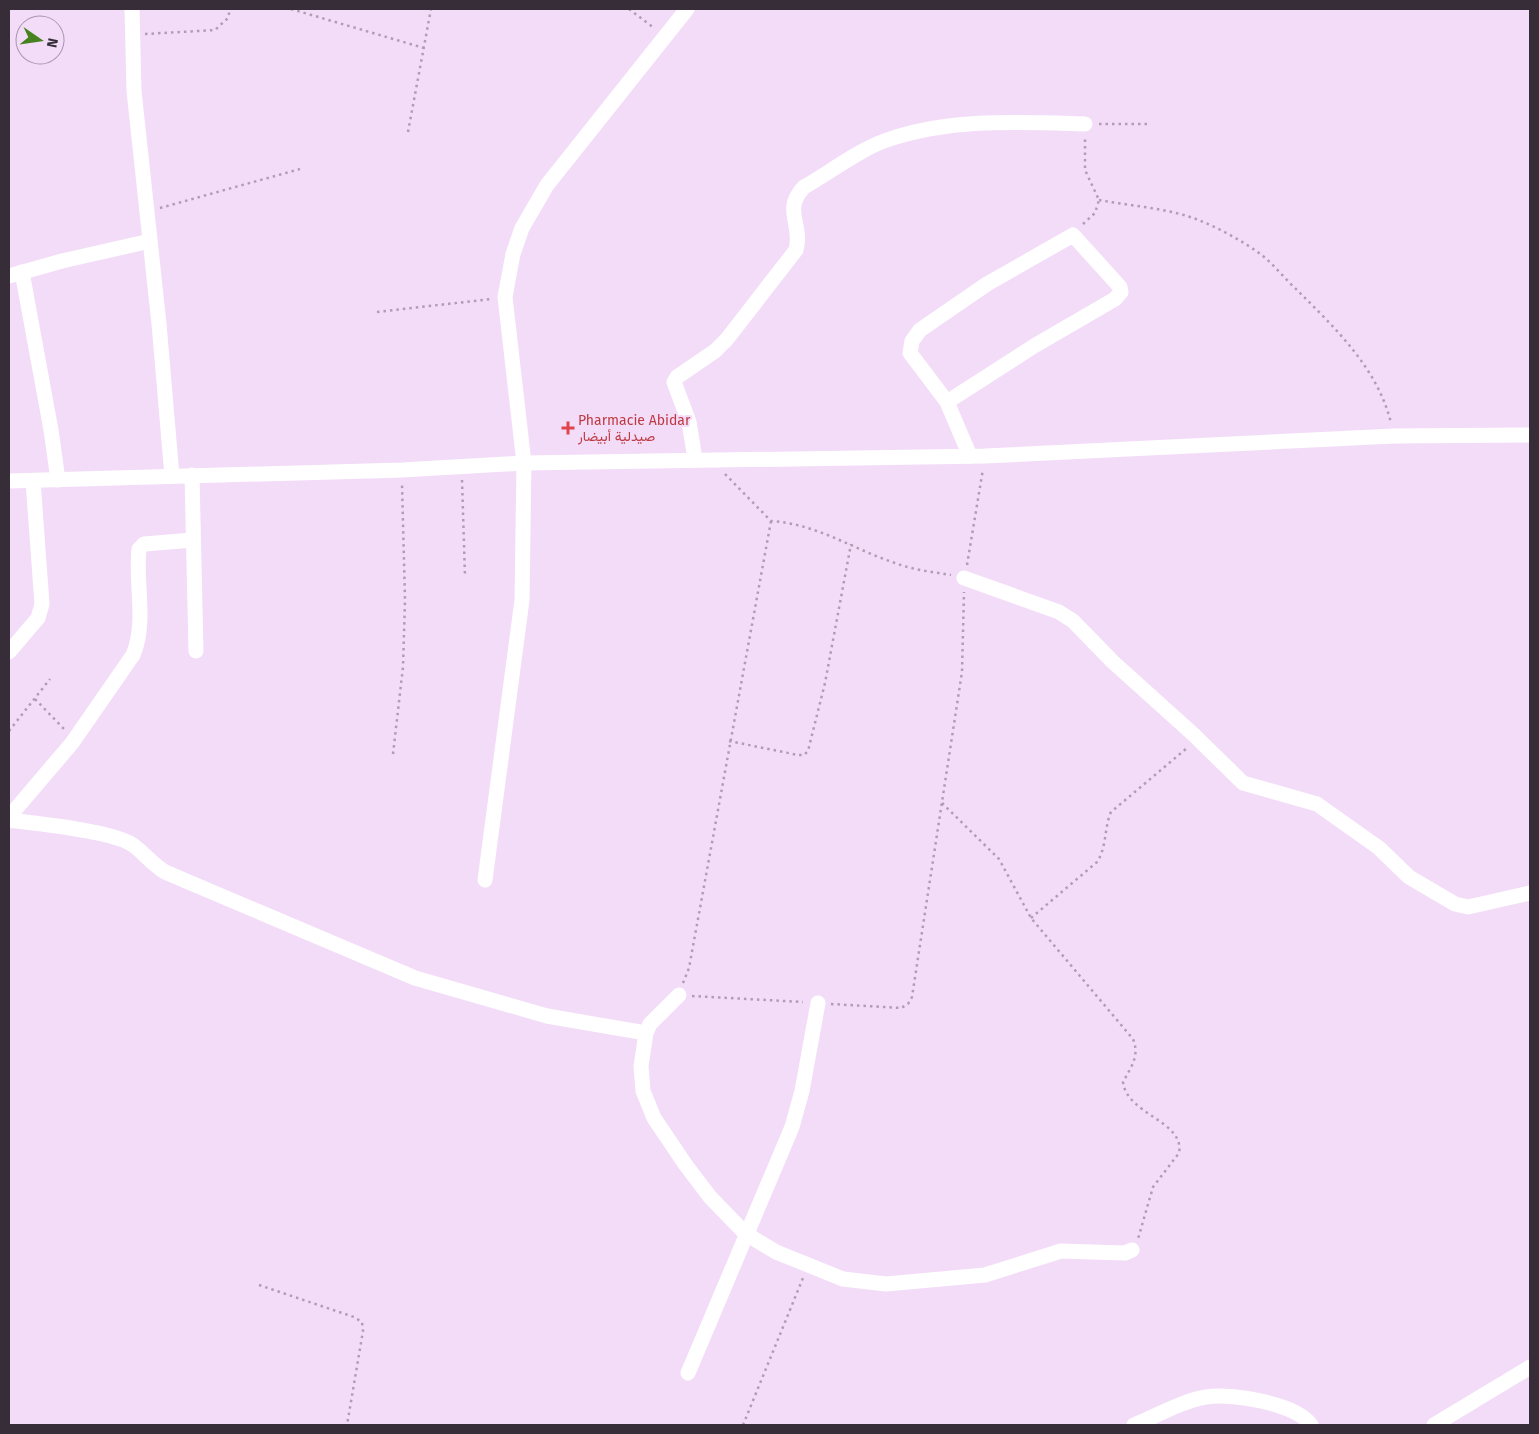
<svg xmlns="http://www.w3.org/2000/svg" width="1539" height="1434" viewBox="0 0 1539 1434" font-family="'Fira Sans',Vazirmatn,sans-serif">
<rect width="100%" height="100%" fill="#f3dcf8"/>
<g fill="none" stroke-linecap="round" stroke-linejoin="round">
<!-- path -->
<g stroke="#af9db3" stroke-width="2.5" stroke-dasharray="2.5 4" stroke-linecap="butt">
<polyline points="291,9 424,48"/>
<polyline points="629,9 654,28"/>
<polyline points="145,34 215,30 228,18 230,9"/>
<polyline points="1099,124 1150,124"/>
<polyline points="408,132 431,9"/>
<path d="M1099 200C1131 206 1166 208 1196 219 1219 228 1243 241 1263 256 1275 266 1286 280 1298 291 1336 329 1378 369 1391 423"/>
<polyline points="160,208 300,169"/>
<polyline points="1083,224 1095,213 1099,200 1085,170 1085,139"/>
<polyline points="377,312 491,299"/>
<path d="M725 474 771 521C818 524 854 550 898 564 914 570 933 572 951 575"/>
<polyline points="462,480 465,576"/>
<polyline points="967,565 983,469"/>
<polyline points="35,699 65,730"/>
<polyline points="9,731 50,679"/>
<polyline points="729,741 798,755 804,755 808,751 825,683 851,544"/>
<polyline points="393,754 403,667 405,600 402,484"/>
<path d="M942 803 999 859 1031 918 1133 1039C1140 1056 1131 1067 1123 1082 1127 1115 1185 1121 1179 1153L1153 1187 1138 1239"/>
<path d="M1031 918 1097 862C1107 847 1104 828 1111 812L1187 748"/>
<polyline points="683,983 689,968 771,521"/>
<polyline points="692,996 803,1002"/>
<polyline points="831,1004 901,1008 908,1004 912,997 962,672 964,592"/>
<polyline points="259,1285 354,1317 362,1322 363,1331 347,1425"/>
<polyline points="743,1425 803,1278"/>
</g>
<!-- minor -->
<g stroke="#fff" stroke-width="15">
<polyline points="132,9 134,91 159,324 172,476"/>
<polyline points="22,272 51,430 58,480"/>
<polyline points="9,276 62,261 150,241"/>
<polyline points="947,402 1034,346 1115,299 1121,292 1120,287 1073,235 987,284 920,330 912,341 910,353 947,402 970,456"/>
<path d="M695 459 689 422 674 382 677 377 715 351 727 339 796 250C803 224 782 210 804 187 829 173 860 149 887 140 951 118 1019 122 1085 124"/>
<polyline points="192,475 196,651"/>
<polyline points="9,481 402,470 524,463 985,456 1394,436 1530,435"/>
<polyline points="964,578 1059,612 1073,621 1113,662 1194,735 1243,783 1317,804 1379,848 1409,877 1455,904 1468,907 1530,893"/>
<polyline points="9,652 38,618 42,604 33,481"/>
<path d="M9 817 72 743 133 655C147 622 135 583 139 549L144 544 193 540"/>
<path d="M9 820C34 823 114 831 133 845 144 853 152 864 165 872L415 978 547 1016 646 1033"/>
<polyline points="485,880 522,600 524,463 505,297 513,254 522,228 547,185 687,9"/>
<polyline points="679,995 650,1024 646,1033 641,1066 643,1091 654,1118 685,1164 710,1197 742,1230 756,1240 776,1252 843,1279 886,1284 985,1275 1061,1251 1125,1253 1132,1250"/>
<polyline points="688,1373 792,1127 802,1091 818,1003"/>
<path d="M1134 1425C1157 1416 1181 1401 1206 1397 1231 1393 1296 1403 1311 1425"/>
<polyline points="1434,1425 1530,1367"/>
</g>
</g>
<!-- markers -->
<path fill="#e0444e" stroke="#f3dcf8" stroke-width="2" d="M565.5 420.5h5v5h5v5h-5v5h-5v-5h-5v-5h5z"/>
<g text-anchor="middle" stroke-width="4" stroke-linejoin="round" paint-order="stroke">
<!-- health labels -->
<g font-size="14" fill="#be3a42" stroke="#f3dcf8" text-anchor="start">
<text x="578" y="425">Pharmacie Abidar<tspan x="578" dy="16">صيدلية أبيضار</tspan></text>
</g>
</g>
<!-- border -->
<rect width="1539" height="1434" fill="none" stroke="#362d38" stroke-width="20"/>
<!-- north arrow -->
<g transform="translate(40 40) rotate(103)"><circle r="24" fill="#f3dcf8" stroke="#a796ab"/>
<path d="M0-4L9 19L0 12L-9 19Z" fill="#46821f"/>
<text y="-8" font-size="14" font-weight="bold" text-anchor="middle" fill="#362d38">N</text>
</g>
</svg>
